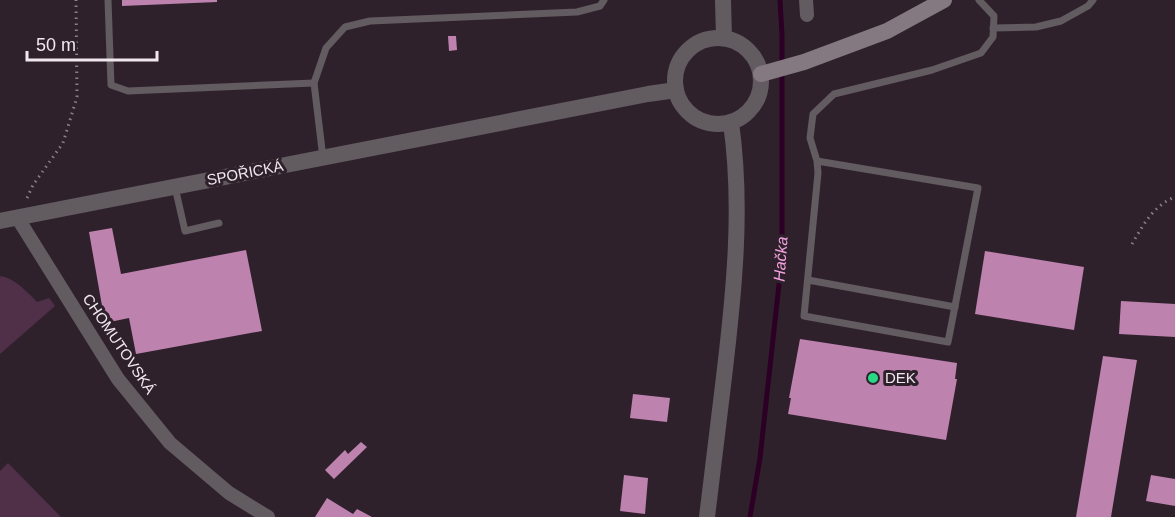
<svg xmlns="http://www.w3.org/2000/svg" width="1175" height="517" viewBox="0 0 1175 517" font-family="Arial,sans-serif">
<rect width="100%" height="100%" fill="#2f212c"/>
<!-- green -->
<g fill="#502f48">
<path d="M0 276C15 278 27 292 37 302L49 298 55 306 0 354Z"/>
<polygon points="8,463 61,517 0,517 0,471"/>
</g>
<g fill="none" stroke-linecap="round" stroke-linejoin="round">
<!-- stream -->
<polyline stroke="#2c0024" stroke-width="5" points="750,517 760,458 782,257 782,35 780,0"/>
</g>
<!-- building -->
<g fill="#be82af">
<polygon points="122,0 217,0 217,2 122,6"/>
<polygon points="448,36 456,36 457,50 449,51"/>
<polygon points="112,228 121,274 246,250 262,331 136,354 129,318 105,323 89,232"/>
<polygon points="985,251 1084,267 1074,330 975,314"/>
<polygon points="1121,301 1175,304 1175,337 1119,334"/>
<polygon points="800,339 957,363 955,379 957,379 946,440 788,414 791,398 789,398"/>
<polygon points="1103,356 1137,360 1111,517 1076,517"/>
<polygon points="633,394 670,398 667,422 630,418"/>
<polygon points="361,442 367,447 334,479 325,470 345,450 348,454"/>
<polygon points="624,475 648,478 645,514 620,511"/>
<polygon points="1151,475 1175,479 1175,506 1146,501"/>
<polygon points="327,498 353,514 357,509 372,517 315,517"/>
</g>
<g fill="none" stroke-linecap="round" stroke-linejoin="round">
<!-- path -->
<g stroke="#8b7f88" stroke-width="3" stroke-dasharray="1.5 4.5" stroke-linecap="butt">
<polyline points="27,198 33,185 63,143 77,97 76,0"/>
<path d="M1132 244C1143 225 1154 205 1175 197"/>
</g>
<!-- service -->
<g stroke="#625b60" stroke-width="7">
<polyline points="108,0 111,85 128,91 314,83"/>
<polyline points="993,28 1036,27 1061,21 1088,6 1093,0"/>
<polyline points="323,158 314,83 326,48 345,27 370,21 577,12 600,6 604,0"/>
<polyline points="817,161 978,188 948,342 804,316 818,173 817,161 810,138 813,114 834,94 932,70 981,53 993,37 994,16 979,0"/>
<polyline points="175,187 185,231 219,223"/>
<polyline points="808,280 955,307"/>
</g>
<!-- minor -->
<g stroke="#625b60" stroke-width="14">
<polyline points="806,0 807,15"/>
<polyline points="17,217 118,379 170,443 229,493 268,517"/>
</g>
<!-- tertiary -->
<g stroke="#625b60" stroke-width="16">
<polyline points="723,0 724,38"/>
<circle cx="718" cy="81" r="43"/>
<polyline points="0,221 648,94 676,90"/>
<path d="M707 517C713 470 718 424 724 377 734 293 743 207 731 123"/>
</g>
<!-- secondary -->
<polyline stroke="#847881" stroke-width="16" points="761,74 804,62 887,31 944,0"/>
</g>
<!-- markers -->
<circle fill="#29d885" stroke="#2f212c" stroke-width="2" cx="873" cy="378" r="6"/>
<g text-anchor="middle" stroke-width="6" stroke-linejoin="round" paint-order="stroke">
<!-- street labels -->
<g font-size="15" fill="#f1e7ee" stroke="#2f212c">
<text transform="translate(245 173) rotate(-11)" y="5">SPOŘICKÁ</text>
<text transform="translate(119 344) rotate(56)" y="5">CHOMUTOVSKÁ</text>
</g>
<!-- poi labels -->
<g font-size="15" fill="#f1e7ee" stroke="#2f212c" text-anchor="start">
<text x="885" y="383">DEK</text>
</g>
<!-- water labels -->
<g font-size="16" font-style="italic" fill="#f4a2e0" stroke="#2f212c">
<text transform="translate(780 259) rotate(-86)" y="6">Hačka</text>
</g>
</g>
<!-- scale -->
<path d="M27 51v9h130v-9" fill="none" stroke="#f1e7ee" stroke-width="3"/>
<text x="36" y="51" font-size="18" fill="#f1e7ee" stroke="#2f212c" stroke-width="4.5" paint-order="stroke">50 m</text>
</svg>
